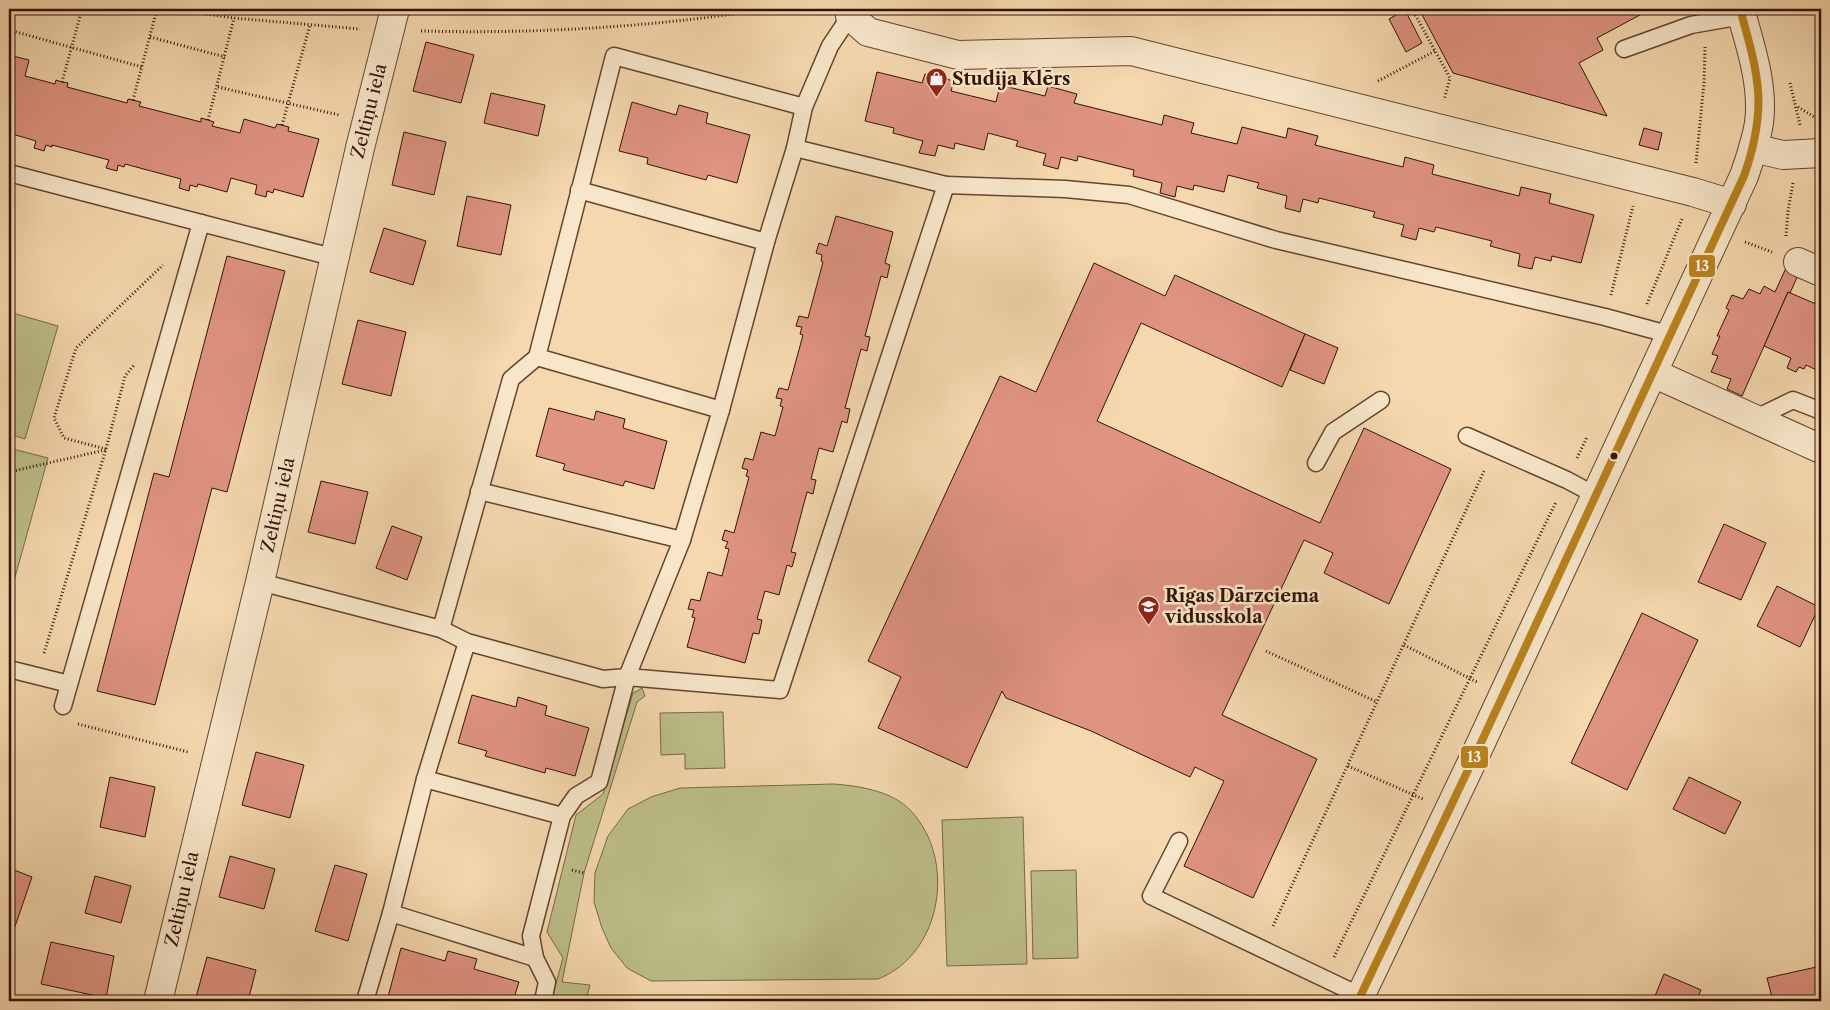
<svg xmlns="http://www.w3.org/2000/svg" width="1830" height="1010" viewBox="0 0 1830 1010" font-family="'Libre Caslon Text',serif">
<rect width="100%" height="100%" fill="#f5d8ae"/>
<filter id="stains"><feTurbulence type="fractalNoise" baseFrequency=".004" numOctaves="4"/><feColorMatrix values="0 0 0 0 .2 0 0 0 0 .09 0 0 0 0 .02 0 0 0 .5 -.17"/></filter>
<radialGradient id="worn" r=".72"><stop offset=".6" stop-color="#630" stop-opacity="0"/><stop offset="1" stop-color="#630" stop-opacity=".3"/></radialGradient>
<!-- green -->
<g fill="#bdbe89" stroke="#786847">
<polygon points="9,312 58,326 25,439 9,434"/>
<polygon points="9,448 48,458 9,599"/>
<polygon points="642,688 645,696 637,702 584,873 562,982 590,985 586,1001 551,1001 563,958 547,932 576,815 603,794 633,693"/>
<polygon points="723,712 725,768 685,769 685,754 661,755 660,713"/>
<path d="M834 784C859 786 893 791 911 811 957 860 942 954 878 979L651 981 627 968 611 948 602 928 594 902 595 873 608 836 628 809 651 797 680 788Z"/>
<polygon points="1023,817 1027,964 947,966 942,820"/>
<polygon points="1076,870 1078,958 1033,959 1031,871"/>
</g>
<!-- building -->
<g fill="#df9381" stroke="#321205">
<polygon points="1419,9 1651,9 1597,38 1603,50 1579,63 1607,116 1453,73"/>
<polygon points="1405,10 1422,43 1406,52 1389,19"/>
<polygon points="426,42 474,55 461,103 413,91"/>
<polygon points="9,55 29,60 25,76 55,84 56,80 62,82 68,83 67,87 127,103 128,99 141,102 139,106 201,122 201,118 208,120 214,122 212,126 240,133 244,119 275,128 277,124 289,127 288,131 319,139 303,197 274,189 273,193 267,191 266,197 255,194 257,185 231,178 227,192 198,184 197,187 190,185 189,191 179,188 181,179 125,164 124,167 118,165 117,171 106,168 109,160 52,145 52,147 46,145 44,151 34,148 36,141 9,133 11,117 9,116"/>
<polygon points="877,72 922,83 925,74 954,81 951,91 996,102 1000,85 1045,96 1048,86 1077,94 1074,103 1162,125 1164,115 1194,123 1191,133 1237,144 1242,127 1286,138 1288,128 1318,136 1315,145 1403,167 1405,157 1434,165 1432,174 1519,196 1521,187 1551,194 1549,203 1594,215 1581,263 1552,256 1551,261 1535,257 1532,269 1518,266 1520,254 1490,246 1492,241 1436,227 1434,232 1419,228 1416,240 1401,236 1404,225 1373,217 1375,212 1319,198 1318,203 1303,199 1300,212 1285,208 1287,196 1257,188 1259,183 1228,175 1224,192 1194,185 1193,190 1177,186 1175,197 1160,193 1162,183 1133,176 1134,170 1078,156 1077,161 1061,157 1058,169 1043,165 1046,154 1016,146 1018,141 988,133 984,150 955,143 954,149 938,145 935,156 919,153 923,141 893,133 894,128 865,121"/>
<polygon points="491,93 545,105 538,136 484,123"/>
<polygon points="632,102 676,115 679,105 708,113 706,123 750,135 737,183 708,175 706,180 647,164 648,158 619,151"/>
<polygon points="1644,128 1662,133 1658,150 1639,145"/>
<polygon points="404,132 446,142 434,195 392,185"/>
<polygon points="467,196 511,205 501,255 457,246"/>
<polygon points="836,216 893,232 885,263 890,265 887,278 881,276 865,336 870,337 867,351 861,349 845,408 850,409 847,423 842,421 833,452 819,448 811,479 816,480 813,494 807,492 791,552 796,553 792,567 787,565 779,595 765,591 757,619 762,620 759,634 753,633 745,663 687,647 695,618 692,617 694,610 688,609 691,599 700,601 708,572 722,576 729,549 725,548 728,542 722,540 725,530 734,533 749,477 746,476 748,470 742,468 745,458 753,460 761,432 775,436 783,407 780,406 782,399 776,398 779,388 788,390 803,335 800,334 802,327 796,326 799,316 808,318 823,262 821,261 822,255 816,253 819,243 827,246"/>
<polygon points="384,228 426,241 413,285 370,272"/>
<polygon points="227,256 285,271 227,492 212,488 155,705 97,691 154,473 169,477"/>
<polygon points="1094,263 1165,296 1175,275 1305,334 1282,387 1141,323 1097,421 1320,523 1364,428 1451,469 1389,604 1324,573 1333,553 1304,540 1222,715 1317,759 1253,898 1184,866 1224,781 1195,767 1190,777 1091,731 1006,698 1002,691 967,768 878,728 901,677 868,661 1000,376 1036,392"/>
<polygon points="1786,268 1799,273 1790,293 1788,292 1742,396 1727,389 1731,379 1711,372 1718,356 1712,354 1720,336 1717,336 1729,310 1726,308 1732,295 1743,299 1749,289 1760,294 1764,286 1775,292"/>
<polygon points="1788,292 1816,304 1818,299 1821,300 1821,372 1806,365 1804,369 1799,367 1796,372 1787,368 1791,358 1764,346"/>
<polygon points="358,320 406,332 391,396 342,384"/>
<polygon points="1305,334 1338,348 1324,384 1290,370"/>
<polygon points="549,408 594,420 596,411 625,419 623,428 667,441 654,489 625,481 623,486 563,470 565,464 536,456"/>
<polygon points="321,481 368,492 355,544 308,532"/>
<polygon points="1724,524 1766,543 1741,600 1698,582"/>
<polygon points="392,526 422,537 407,580 376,568"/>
<polygon points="1777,586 1819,607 1800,647 1757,626"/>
<polygon points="1642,613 1698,640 1627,790 1571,763"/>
<polygon points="472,695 516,707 518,697 547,706 545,715 589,728 575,776 546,768 545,773 485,756 487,751 458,743"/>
<polygon points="256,752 304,765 290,818 242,805"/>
<polygon points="110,777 155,787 145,837 100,827"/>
<polygon points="1689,777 1741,802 1725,834 1673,809"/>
<polygon points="230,856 275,869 264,909 219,897"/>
<polygon points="335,865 367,874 348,941 315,931"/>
<polygon points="9,868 32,877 9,944"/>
<polygon points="95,876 131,886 121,923 85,913"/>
<polygon points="51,942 114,956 106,998 41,984"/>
<polygon points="401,948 445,961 448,951 477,959 474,969 519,982 513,1001 404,1001 388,997"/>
<polygon points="207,957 256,970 248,1001 195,1001"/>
<polygon points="1821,966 1821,1001 1773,1001 1767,978"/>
<polygon points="1664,974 1701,990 1696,1001 1653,1001"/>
</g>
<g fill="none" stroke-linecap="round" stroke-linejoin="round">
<defs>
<g id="service">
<polyline points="1624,49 1691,25 1742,16"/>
<polyline points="9,173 336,258"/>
<polyline points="946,185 1065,189 1129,195 1276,240 1605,317 1671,335"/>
<polyline points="579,190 766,242"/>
<polyline points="537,357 721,410"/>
<polyline points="1754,419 1793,400 1821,411"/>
<polyline points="1467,436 1567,480 1595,495"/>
<polyline points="1316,463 1333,432 1381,400"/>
<polyline points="479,491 682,540"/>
<polyline points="260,582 441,629 467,642 603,679 627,677 780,690 946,185 795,148"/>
<polyline points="441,629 511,379 537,357 614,56 804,107"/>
<polyline points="9,669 69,684"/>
<polyline points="63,706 201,223"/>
<polyline points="425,779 562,816"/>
<polyline points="1179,841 1151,896 1361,996"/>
<polyline points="391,913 535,958"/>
<polyline points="365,1001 391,913 425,779 467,642"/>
<polyline points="543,1001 547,982 535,958 531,936 562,816 576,796 599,782 627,677 682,540 699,483 721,410 766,242 795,148 804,107 830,46 850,16"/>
</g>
<g id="minor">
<polyline points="849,9 850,16 868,32 958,55 1131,51 1693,192 1732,204"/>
<polyline points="1753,148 1783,155 1821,153"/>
<polyline points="1798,262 1821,272"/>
<polyline points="1653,373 1821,449"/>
<polyline points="158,1001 260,582 360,148 395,9"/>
</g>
<path id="tertiary" d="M1358 1001 1479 747 1744 176C1750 159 1756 141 1759 123 1764 85 1750 45 1740 9"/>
</defs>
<!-- service casing -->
<use href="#service" stroke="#63442f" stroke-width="19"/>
<!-- minor casing -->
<use href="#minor" stroke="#63442f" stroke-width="30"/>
<!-- tertiary casing -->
<use href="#tertiary" stroke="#63442f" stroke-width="30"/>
<!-- path -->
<g stroke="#321205" stroke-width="3" stroke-dasharray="1 2.5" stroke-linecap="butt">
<polyline points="172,9 234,18 360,29"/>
<polyline points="1412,9 1450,78 1444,100"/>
<polyline points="9,30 142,67"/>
<path d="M421 31C536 34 653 27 767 9"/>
<polyline points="150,37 225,57"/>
<polyline points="1378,81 1435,51"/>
<polyline points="62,82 82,9"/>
<polyline points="1790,83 1800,125"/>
<polyline points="218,87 339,115"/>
<polyline points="133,100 157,9"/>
<polyline points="1798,107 1821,121"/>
<polyline points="208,120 234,18"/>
<polyline points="282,125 310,25"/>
<polyline points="1696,163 1704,83 1705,47"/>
<polyline points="1786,236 1788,211 1793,183"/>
<polyline points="1745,242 1772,252"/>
<polyline points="1611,295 1633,206"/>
<polyline points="1647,304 1682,219"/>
<polyline points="106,449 64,438 54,418 76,348 163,265"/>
<polyline points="1577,458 1587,437"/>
<polyline points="9,472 105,450"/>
<polyline points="1404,645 1477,682"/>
<polyline points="1266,651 1377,702"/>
<polyline points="44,653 106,449 125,376 134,365"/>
<polyline points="78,724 188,752"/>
<polyline points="1348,766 1423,799"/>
<polyline points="572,870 584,873"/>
<polyline points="1273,926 1485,469"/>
<polyline points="1334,957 1556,502"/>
</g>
<!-- service -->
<use href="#service" stroke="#f8e6ca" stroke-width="16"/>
<!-- minor -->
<use href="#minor" stroke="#f8e6ca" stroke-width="28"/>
<!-- tertiary -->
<use href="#tertiary" stroke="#f8e6ca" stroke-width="28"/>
<defs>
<path id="bus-1" d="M1358 1001 1479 747 1744 176C1768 107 1759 77 1740 9"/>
</defs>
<!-- bus-1 casing -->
<use href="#bus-1" stroke="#f8e6ca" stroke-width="11"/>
<!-- bus-1 -->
<use href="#bus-1" stroke="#ba831d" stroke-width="8"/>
</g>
<!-- icons -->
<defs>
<symbol id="shop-pin" viewBox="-11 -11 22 30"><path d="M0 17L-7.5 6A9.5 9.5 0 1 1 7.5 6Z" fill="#8f2418" stroke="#f8e6ca"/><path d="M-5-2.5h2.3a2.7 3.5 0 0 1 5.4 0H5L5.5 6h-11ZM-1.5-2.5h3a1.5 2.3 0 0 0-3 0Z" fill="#fff"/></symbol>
<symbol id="school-pin" viewBox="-11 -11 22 30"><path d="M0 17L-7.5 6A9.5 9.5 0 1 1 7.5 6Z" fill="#8f2418" stroke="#f8e6ca"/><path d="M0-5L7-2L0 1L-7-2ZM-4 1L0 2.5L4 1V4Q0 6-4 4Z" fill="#fff"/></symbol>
</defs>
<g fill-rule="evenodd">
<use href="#shop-pin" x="924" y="66" width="25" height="34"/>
<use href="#school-pin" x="1136" y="594" width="25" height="34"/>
</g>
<!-- markers -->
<circle fill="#321205" stroke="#f8e6ca" stroke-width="2" cx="1614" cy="456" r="4.5"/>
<g text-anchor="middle" stroke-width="5" stroke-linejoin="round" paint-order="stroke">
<!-- poi labels -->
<g font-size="18" font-weight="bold" fill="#321205" stroke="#f8e6ca" text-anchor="start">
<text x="952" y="85">Studija Klērs</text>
<text x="1165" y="602">Rīgas Dārzciema<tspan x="1165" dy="21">vidusskola</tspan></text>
</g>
<!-- street labels -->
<g font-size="18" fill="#321205" stroke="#f8e6ca">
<text transform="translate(369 111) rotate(-76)" y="6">Zeltiņu iela</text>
<text transform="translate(278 505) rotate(-77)" y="6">Zeltiņu iela</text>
<text transform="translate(182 899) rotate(-77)" y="6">Zeltiņu iela</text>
</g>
</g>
<g stroke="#f8e6ca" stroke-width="2">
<rect x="1688" y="254" width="28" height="24" rx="5" fill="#ba831d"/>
<rect x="1460" y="745" width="29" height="24" rx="5" fill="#ba831d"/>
</g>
<g font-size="14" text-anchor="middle" font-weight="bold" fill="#fff">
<text x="1702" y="271">13</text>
<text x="1474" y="762">13</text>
</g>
<!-- margin -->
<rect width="1830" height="1010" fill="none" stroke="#f5d8ae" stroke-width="30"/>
<rect x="10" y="10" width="1810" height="990" fill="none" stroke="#321205" stroke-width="2.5"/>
<rect x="15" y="15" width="1800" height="980" fill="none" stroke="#321205"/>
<rect width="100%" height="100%" filter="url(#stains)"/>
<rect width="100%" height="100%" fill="url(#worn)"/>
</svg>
